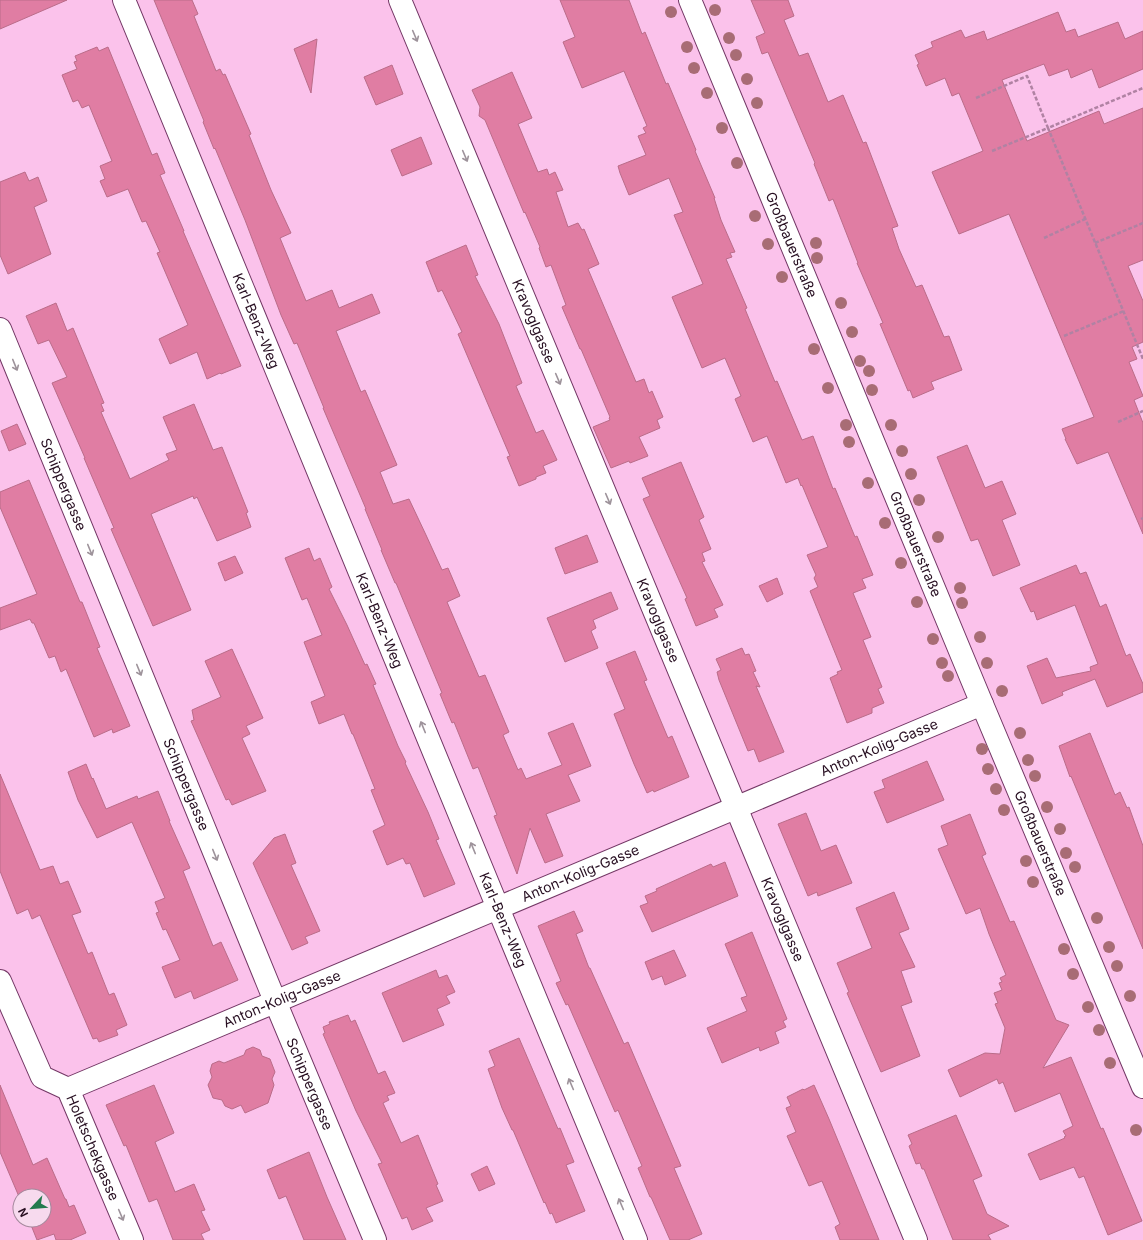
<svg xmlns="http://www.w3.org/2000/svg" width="1143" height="1240" viewBox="0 0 1143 1240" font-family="Inter,sans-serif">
<rect width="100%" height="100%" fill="#fbc2eb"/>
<!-- building -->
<g fill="#e07da3" stroke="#ba6c89">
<polygon points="0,0 67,0 0,29"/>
<polygon points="154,0 192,0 198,14 194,16 216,71 220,69 223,75 225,74 251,134 249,135 271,190 291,233 280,238 306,301 332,290 339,308 372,294 380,313 336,331 361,392 365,390 397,465 380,472 393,504 409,499 426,535 442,570 448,568 460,596 447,602 479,677 485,675 509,732 503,735 518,770 521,768 526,779 562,765 548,733 573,723 591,766 568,775 580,801 546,814 563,856 545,863 530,828 517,874 494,816 497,815 478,767 473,769 454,722 452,723 447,711 440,694 442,693 396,583 395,583 381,550 382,550 365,509 366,509 323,408 324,408 297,343 294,344 281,315 245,220 215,148 214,149 203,122 204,121"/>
<polygon points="560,0 629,0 642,34 645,32 666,84 668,83 696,150 695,151 715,198 714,198 721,220 735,252 730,253 732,257 726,259 747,308 745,309 775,382 777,381 802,440 813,436 833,489 835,488 855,537 857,536 873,575 862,579 866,588 853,593 871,637 863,640 882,687 878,689 884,703 872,708 872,713 847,723 830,678 838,674 837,672 842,670 810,591 818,587 814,578 816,575 807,555 828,547 802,485 801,486 798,478 786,483 767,436 753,442 735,399 741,396 725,358 702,368 672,297 703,284 674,215 683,212 669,178 629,195 620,173 618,166 646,155 638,136 646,133 643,128 647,126 624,71 582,88 563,42 575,37"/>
<polygon points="751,0 788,0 794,16 784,20 799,56 808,53 828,102 843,95 863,143 866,142 898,226 892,228 899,249 916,287 922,285 944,337 949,336 962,370 931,382 934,389 913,398 910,390 908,391 880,324 883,323 857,263 858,263 833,199 829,201 814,164 815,163 768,52 762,54 756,37 765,33"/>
<polygon points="1058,12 1066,32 1075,29 1078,37 1118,22 1125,39 1143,31 1143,69 1099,88 1092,69 1071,78 1068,69 1049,76 1044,64 1002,80 1027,141 1099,111 1104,124 1143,108 1143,260 1128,266 1143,301 1143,342 1132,347 1137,359 1129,362 1143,396 1134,400 1143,423 1143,534 1108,452 1077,464 1065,439 1066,439 1062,429 1094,417 1009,214 959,234 932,172 983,151 959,93 952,96 945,78 926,86 917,65 919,64 915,55 933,47 931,42 961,30 965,38 984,31 987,40"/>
<polygon points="317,39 311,93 294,49"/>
<polygon points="97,47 99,51 108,47 152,155 157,153 165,173 160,175 184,231 183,231 241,366 221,374 220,373 207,379 197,352 170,364 159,339 188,325 157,253 160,252 146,221 142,222 128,189 107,197 100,181 105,179 100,166 112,161 89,105 82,108 78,100 73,102 62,75 77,69 74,62 77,61 75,56"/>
<polygon points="392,65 403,94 376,105 364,77"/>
<polygon points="512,72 532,118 518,124 538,172 547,169 549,175 555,172 563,190 556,192 568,227 578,223 582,230 584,229 599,264 588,269 636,382 644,379 649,393 652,391 663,417 657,420 660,428 639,437 648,456 630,463 629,461 611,468 593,427 610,420 609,418 610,417 581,349 580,349 562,307 566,305 551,265 546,267 539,248 540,247 525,212 524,213 485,120 479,116 480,107 472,90"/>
<polygon points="421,137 432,164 402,176 391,150"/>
<polygon points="25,172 29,181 38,177 47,201 34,207 51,254 8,274 0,255 0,182"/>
<polygon points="466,245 478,275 475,276 499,324 522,383 516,386 536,433 543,430 557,460 543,466 546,473 536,477 536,479 519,486 507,457 510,456 458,334 462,332 442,290 438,292 426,262"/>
<polygon points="56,303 67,331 73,328 104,403 101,404 104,411 101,412 130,479 169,460 166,454 177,450 163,417 194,404 213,450 222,447 248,512 246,513 251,527 217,541 197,497 194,499 193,496 151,514 191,610 153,626 111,529 114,528 84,458 85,458 52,383 67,377 49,340 38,344 26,316"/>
<polygon points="17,424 26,444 9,451 1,431"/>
<polygon points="967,445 985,488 1002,481 1016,514 1002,520 1020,565 993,576 978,539 971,541 937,457"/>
<polygon points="681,462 704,517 699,520 711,549 702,553 705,561 702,562 723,605 714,609 718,617 696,626 685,599 687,598 643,499 650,496 642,478"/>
<polygon points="29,480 80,602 82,602 100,647 97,648 130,726 113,733 112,729 94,737 66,669 61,672 55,656 49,658 34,623 32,623 30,619 0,630 0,608 37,594 0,507 0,492"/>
<polygon points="587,535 598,562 565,574 555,548"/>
<polygon points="309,548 314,561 320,558 332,587 329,589 347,625 365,665 367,664 376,684 373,685 398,746 406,762 405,763 428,812 439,839 436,840 455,884 424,897 410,863 406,864 403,858 387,865 373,831 385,825 371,790 375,789 353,734 352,734 344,714 319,724 311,702 325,696 304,642 322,635 307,598 302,600 285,558"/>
<polygon points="235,556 243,573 225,581 218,563"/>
<polygon points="1076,565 1080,574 1086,572 1100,607 1106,604 1126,656 1130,654 1143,684 1143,692 1107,707 1095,679 1062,692 1063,695 1042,704 1027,666 1047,658 1056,678 1091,671 1090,667 1098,664 1075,605 1037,620 1034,611 1031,612 1020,588"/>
<polygon points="777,578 783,594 767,602 759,586"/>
<polygon points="611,592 618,609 593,620 596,628 591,631 598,648 565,662 547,618"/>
<polygon points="742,648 745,655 749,654 756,671 753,672 760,687 756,686 784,752 759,762 754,749 748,751 719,680 717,672 721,670 716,659"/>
<polygon points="232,649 263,718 246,726 250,734 242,738 266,791 232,805 229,799 226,800 191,721 194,720 192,710 221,697 205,661"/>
<polygon points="635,651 647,680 644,681 668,738 672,736 689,777 654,792 653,790 647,793 634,764 614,714 625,709 606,663"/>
<polygon points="1090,733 1115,795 1120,792 1127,808 1129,807 1143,846 1143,949 1071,776 1070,777 1059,746"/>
<polygon points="927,761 944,800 887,823 874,792 885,788 882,780"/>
<polygon points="86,764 92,779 93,778 106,809 137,796 138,799 158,791 170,821 169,821 190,868 183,871 213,946 221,942 238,980 194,999 191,991 175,998 162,967 180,960 166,929 163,930 156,913 159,912 155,902 165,898 132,822 97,838 78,800 68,772"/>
<polygon points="0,774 40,870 53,866 60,884 68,881 81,912 72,915 88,954 92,952 109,995 114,993 127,1025 116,1030 118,1035 99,1042 97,1038 93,1039 40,915 32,919 28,909 17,914 0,871"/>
<polygon points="806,813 821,851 836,845 852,883 818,896 817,892 808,896 778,824"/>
<polygon points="970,814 986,854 982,856 1010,922 1014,921 1056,1020 1069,1025 1043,1068 1071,1057 1101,1129 1103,1128 1142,1221 1108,1235 1084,1176 1079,1178 1074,1167 1040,1180 1028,1154 1065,1138 1064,1137 1066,1136 1063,1131 1073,1126 1060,1093 1015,1112 1003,1082 999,1084 997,1079 960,1097 948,1070 985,1053 1000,1054 1005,1028 995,1004 998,1003 994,993 1002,990 999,983 1002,982 1000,978 1006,975 989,934 980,908 966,914 938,849 948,845 941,826"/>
<polygon points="285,834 296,863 291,865 320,931 305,937 308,943 292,950 253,863 274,838"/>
<polygon points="725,862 738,896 652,932 640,906 648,903 645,896 657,891 656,889 711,864 713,867"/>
<polygon points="894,892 909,929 899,933 915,967 901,971 912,1002 901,1006 920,1056 881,1072 847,993 849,992 837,963 872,948 856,908"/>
<polygon points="574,911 583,931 576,934 589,968 590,968 624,1044 628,1042 681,1166 674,1168 702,1234 688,1240 670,1240 651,1197 650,1197 638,1168 642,1166 618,1110 615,1112 568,1004 566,1005 556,983 561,981 538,926"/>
<polygon points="752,932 787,1019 783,1021 786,1027 775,1032 779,1043 760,1051 759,1047 722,1063 707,1028 747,1011 741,998 747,996 725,944"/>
<polygon points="674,950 686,976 665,985 662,976 652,980 645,962"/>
<polygon points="436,970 439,978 447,975 455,992 446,996 450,1003 437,1009 444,1025 403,1042 382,993"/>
<polygon points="348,1015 351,1022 355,1020 378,1074 385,1071 395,1093 387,1096 389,1100 383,1103 401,1143 418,1135 438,1184 436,1185 443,1201 426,1208 433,1221 412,1230 407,1217 402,1219 378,1164 382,1163 356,1111 323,1034 325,1033 323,1027 330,1024 329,1022"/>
<polygon points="519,1038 558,1129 560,1128 574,1162 566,1165 585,1211 556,1223 552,1213 550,1214 545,1202 544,1203 513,1130 512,1130 502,1108 488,1069 495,1066 489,1051"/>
<polygon points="253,1047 260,1050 262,1056 270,1059 275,1072 272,1079 274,1085 268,1103 245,1113 241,1105 232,1109 225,1106 222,1100 213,1098 208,1085 212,1077 210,1071 212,1064 219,1061 224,1063 244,1055 246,1050"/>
<polygon points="0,1085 33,1165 47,1158 65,1199 66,1199 69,1207 74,1205 86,1233 70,1240 56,1240 54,1234 37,1240 29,1220 44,1220 44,1196 20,1196 20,1199 0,1152"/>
<polygon points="154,1085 174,1133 155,1142 175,1192 194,1184 205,1210 201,1211 210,1230 201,1234 204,1240 173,1240 157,1199 149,1202 126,1145 124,1146 106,1105"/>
<polygon points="814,1085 829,1119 879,1240 840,1240 835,1227 840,1224 822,1181 809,1186 791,1145 787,1136 796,1132 786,1108 791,1106 787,1097 803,1089 804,1090"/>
<polygon points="956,1115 982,1176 973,1180 987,1214 1009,1226 988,1235 991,1240 953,1240 924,1169 922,1169 920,1163 916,1164 909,1146 912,1144 908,1135"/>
<polygon points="309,1152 327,1197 346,1240 304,1240 286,1196 279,1199 267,1170"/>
<polygon points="487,1166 495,1184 479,1191 471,1174"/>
</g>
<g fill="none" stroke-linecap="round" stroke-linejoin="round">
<defs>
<g id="street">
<path id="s1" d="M124 0 498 908 636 1240"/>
<path id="s2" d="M400 0 916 1240"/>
<path id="s3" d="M690 0 982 704 1143 1087"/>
<path id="s4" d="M0 329 275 1001 375 1240"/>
<path id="s5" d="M0 981 42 1077 68 1089 132 1240"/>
<path id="s6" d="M68 1089 982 704"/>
</g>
</defs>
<!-- street casing -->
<use href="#street" stroke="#733765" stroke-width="24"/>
<!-- path -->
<g stroke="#b082a3" stroke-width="2.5" stroke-dasharray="4 2" stroke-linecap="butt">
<polyline points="976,98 1027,76 1048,128 1143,88"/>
<polyline points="992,151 1048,128 1143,359"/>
<polyline points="1044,238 1085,219"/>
<polyline points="1095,243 1143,223"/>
<polyline points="1064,336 1124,311"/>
<polyline points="1118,422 1143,411"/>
<polyline points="1141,519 1143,518"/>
</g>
<!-- street -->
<use href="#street" stroke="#fff" stroke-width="22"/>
</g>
<!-- trees -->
<g fill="#a86c75">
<circle cx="715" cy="10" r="6"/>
<circle cx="671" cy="12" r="6"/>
<circle cx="729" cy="38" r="6"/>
<circle cx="687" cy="47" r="6"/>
<circle cx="736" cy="55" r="6"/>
<circle cx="694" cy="68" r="6"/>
<circle cx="747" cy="79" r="6"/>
<circle cx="707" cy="93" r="6"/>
<circle cx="757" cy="103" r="6"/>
<circle cx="722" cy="128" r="6"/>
<circle cx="737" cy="163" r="6"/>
<circle cx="755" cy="216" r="6"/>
<circle cx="816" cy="243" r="6"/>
<circle cx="768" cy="244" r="6"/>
<circle cx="817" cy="258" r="6"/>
<circle cx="782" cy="277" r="6"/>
<circle cx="841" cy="303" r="6"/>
<circle cx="852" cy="332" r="6"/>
<circle cx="814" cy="349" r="6"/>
<circle cx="860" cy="361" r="6"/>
<circle cx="869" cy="371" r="6"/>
<circle cx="828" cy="388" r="6"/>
<circle cx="872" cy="390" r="6"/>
<circle cx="846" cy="425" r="6"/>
<circle cx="891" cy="425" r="6"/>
<circle cx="849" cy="442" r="6"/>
<circle cx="902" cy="451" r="6"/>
<circle cx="911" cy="474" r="6"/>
<circle cx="868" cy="483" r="6"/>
<circle cx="919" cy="500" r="6"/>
<circle cx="885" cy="523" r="6"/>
<circle cx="938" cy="537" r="6"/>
<circle cx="901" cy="563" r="6"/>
<circle cx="960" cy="588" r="6"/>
<circle cx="917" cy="602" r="6"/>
<circle cx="962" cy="603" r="6"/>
<circle cx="980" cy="637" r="6"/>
<circle cx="933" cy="639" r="6"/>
<circle cx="942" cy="663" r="6"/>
<circle cx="987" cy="663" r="6"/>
<circle cx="948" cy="676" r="6"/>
<circle cx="1002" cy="691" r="6"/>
<circle cx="1020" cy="733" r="6"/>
<circle cx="982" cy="749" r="6"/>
<circle cx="1028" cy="760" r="6"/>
<circle cx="988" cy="769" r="6"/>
<circle cx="1035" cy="776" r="6"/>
<circle cx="996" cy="789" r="6"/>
<circle cx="1047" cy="807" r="6"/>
<circle cx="1004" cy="810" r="6"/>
<circle cx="1060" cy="829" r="6"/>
<circle cx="1066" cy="853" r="6"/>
<circle cx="1026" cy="861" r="6"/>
<circle cx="1075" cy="867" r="6"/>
<circle cx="1033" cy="882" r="6"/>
<circle cx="1097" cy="918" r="6"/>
<circle cx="1109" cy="947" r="6"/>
<circle cx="1064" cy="949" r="6"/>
<circle cx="1117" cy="966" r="6"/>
<circle cx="1073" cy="974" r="6"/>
<circle cx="1130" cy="996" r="6"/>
<circle cx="1088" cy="1007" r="6"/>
<circle cx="1099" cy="1030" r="6"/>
<circle cx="1110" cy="1063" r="6"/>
<circle cx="1136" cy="1130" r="6"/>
</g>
<!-- one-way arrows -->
<defs><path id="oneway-shaft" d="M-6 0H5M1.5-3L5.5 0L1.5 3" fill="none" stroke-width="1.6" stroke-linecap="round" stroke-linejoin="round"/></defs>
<g stroke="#9e939b">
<use href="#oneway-shaft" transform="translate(415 36) rotate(67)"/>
<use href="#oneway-shaft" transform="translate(465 156) rotate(67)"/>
<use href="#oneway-shaft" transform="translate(15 365) rotate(68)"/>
<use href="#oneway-shaft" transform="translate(558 379) rotate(67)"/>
<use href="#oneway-shaft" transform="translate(608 499) rotate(67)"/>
<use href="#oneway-shaft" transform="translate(90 550) rotate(68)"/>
<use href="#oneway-shaft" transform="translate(139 670) rotate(68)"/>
<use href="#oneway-shaft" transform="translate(423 727) rotate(-112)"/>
<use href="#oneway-shaft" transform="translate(473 848) rotate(-112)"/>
<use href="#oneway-shaft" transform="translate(215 855) rotate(68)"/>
<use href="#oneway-shaft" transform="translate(571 1084) rotate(-113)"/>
<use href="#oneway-shaft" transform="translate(621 1204) rotate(-113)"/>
<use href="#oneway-shaft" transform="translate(121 1215) rotate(67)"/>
</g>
<g text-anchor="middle" stroke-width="3.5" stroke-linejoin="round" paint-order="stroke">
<!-- street labels -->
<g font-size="14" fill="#270e21" stroke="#f7daee">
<text dy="5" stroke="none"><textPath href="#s3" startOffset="265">Großbauerstraße</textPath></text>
<text dy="5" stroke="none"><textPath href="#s1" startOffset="347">Karl-Benz-Weg</textPath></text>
<text dy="5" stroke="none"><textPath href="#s2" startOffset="348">Kravoglgasse</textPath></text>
<text dy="5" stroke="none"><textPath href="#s4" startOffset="168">Schippergasse</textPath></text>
<text dy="5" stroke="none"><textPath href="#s3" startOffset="589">Großbauerstraße</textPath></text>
<text dy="5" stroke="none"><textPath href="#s1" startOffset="671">Karl-Benz-Weg</textPath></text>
<text dy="5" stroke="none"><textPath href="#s2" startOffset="672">Kravoglgasse</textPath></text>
<text dy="5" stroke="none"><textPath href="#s6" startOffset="880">Anton-Kolig-Gasse</textPath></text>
<text dy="5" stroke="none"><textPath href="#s4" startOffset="492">Schippergasse</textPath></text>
<text dy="5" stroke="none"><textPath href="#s3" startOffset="913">Großbauerstraße</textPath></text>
<text dy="5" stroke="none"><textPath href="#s6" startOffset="556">Anton-Kolig-Gasse</textPath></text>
<text dy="5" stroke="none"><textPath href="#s2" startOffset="996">Kravoglgasse</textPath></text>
<text dy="5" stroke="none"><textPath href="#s1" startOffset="995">Karl-Benz-Weg</textPath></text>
<text dy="5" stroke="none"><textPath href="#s6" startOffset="232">Anton-Kolig-Gasse</textPath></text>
<text dy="5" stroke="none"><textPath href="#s4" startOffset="816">Schippergasse</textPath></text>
<text dy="5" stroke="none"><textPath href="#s5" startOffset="197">Holetschekgasse</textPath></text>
</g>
</g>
<!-- north arrow -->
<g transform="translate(32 1208) rotate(244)"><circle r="19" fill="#f7daee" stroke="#a4889c"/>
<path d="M0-3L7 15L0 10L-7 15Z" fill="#237a4e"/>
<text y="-6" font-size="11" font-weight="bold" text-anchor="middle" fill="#270e21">N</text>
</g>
</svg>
